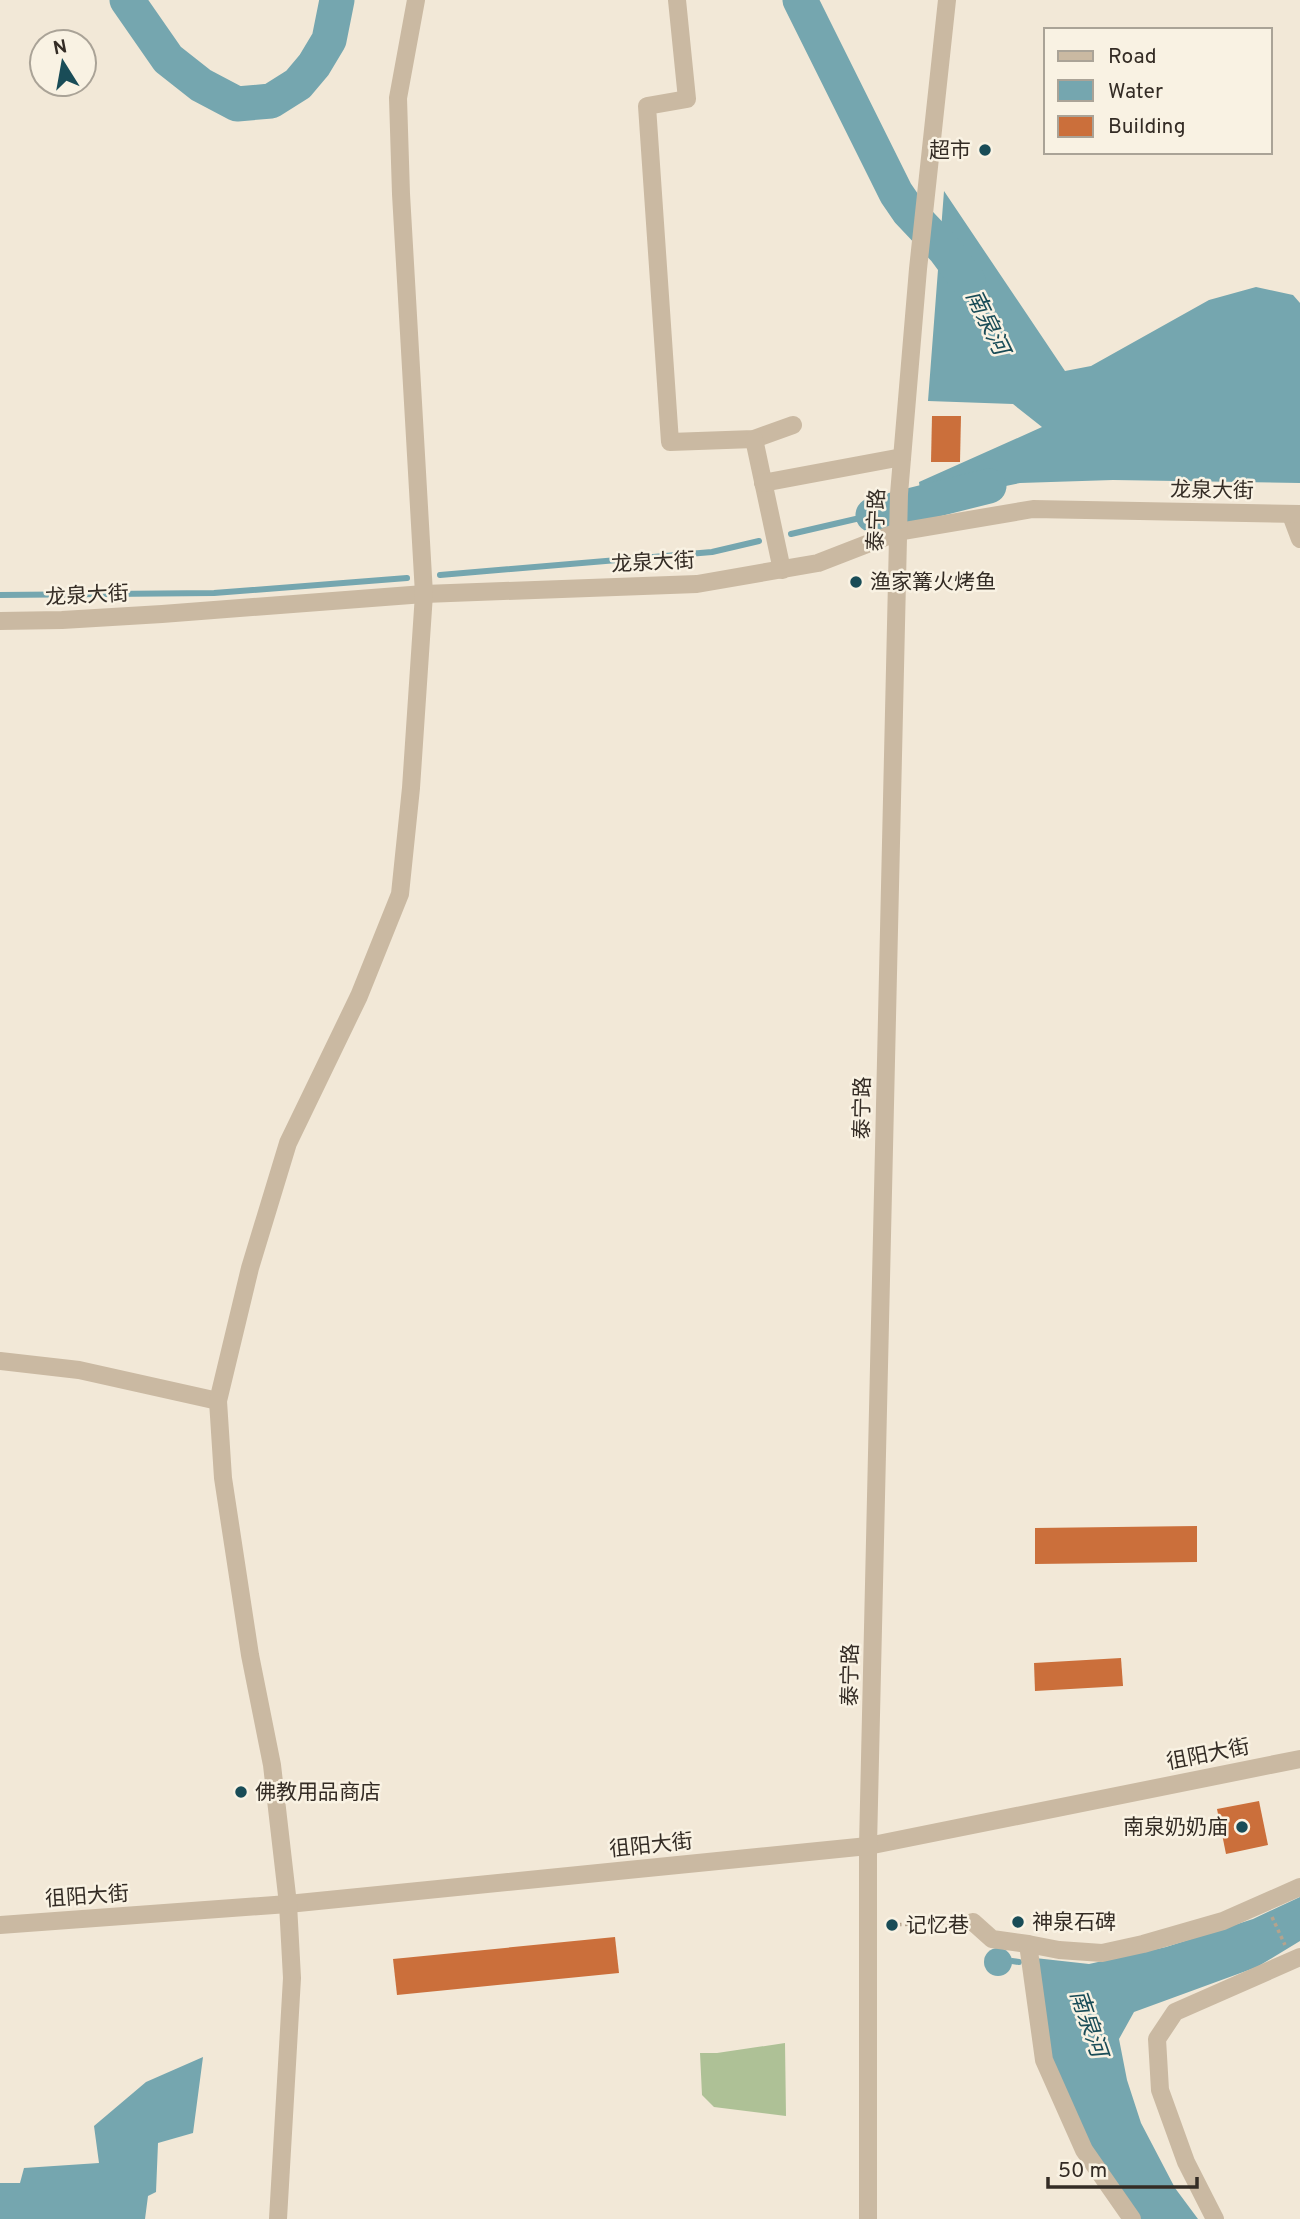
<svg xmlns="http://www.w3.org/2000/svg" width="1300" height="2219" viewBox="0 0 1300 2219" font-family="Overpass,'Noto Sans SC',sans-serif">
<rect width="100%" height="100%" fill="#f2e8d7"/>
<!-- green -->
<polygon fill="#aec196" points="785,2043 786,2116 714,2107 702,2095 700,2053 717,2053"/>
<!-- water -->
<g fill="#75a6af">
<polygon points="944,191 1065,371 1091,366 1209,300 1256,287 1293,295 1300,303 1300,483 1113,480 1020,483 952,497 921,498 919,482 1042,427 1013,404 928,401"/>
<polygon points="1300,1897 1300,1941 1257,1967 1134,2012 1119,2039 1127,2080 1141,2123 1175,2188 1198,2219 1137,2219 1102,2165 1077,2120 1050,2057 1035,1958 1089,1964 1166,1947 1253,1919"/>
<circle cx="998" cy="1962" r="14"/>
<polygon points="203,2057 193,2133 158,2143 156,2192 148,2196 145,2219 0,2219 0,2183 20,2183 24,2168 99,2163 94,2126 146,2082"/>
</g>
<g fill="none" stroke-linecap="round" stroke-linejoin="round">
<!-- stream -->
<g stroke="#75a6af" stroke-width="6">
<polyline points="791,534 873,515"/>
<polyline points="440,575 712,552 759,541"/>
<polyline points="0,595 214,593 407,578"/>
<polyline points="1012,1961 1019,1962"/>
</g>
<!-- river -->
<g stroke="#75a6af" stroke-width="35">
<polyline points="127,0 168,59 201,85 237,104 271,101 298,84 314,65 329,40 337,0"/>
<polyline points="800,0 896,193 909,212 945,250 968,281"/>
<polyline points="873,515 989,486"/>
</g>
</g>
<!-- building -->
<g fill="#cb6f3b">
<polygon points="932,416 961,416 960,462 931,462"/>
<polygon points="1197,1526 1197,1562 1035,1564 1035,1528"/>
<polygon points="1121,1658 1123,1686 1035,1691 1034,1663"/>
<polygon points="1259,1801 1268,1845 1226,1854 1217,1809"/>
<polygon points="615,1937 619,1973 397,1995 393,1959"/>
</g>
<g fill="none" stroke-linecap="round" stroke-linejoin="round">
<!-- path -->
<g stroke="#b5a38d" stroke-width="3.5" stroke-dasharray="3.5 3.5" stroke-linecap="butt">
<polyline points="1272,1917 1285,1945"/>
<polyline points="884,1925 957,1923"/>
</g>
<!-- minor -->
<g stroke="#cab9a2" stroke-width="18">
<polyline points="677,0 687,99 647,106 670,442 754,439 793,425"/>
<polyline points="754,439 782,570"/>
<polyline points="763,483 902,457"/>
<polyline points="1291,515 1300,539"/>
<polyline points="0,621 62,620 162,614 424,594 697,584 818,563 898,532 1033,509 1300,514"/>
<polyline points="0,1361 79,1370 218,1401"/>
<polyline points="973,1922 992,1939 1028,1944"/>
<polyline points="0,1925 288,1904 868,1846 1300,1759"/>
<polyline points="278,2219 292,1978 288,1904 272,1765 250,1655 223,1478 218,1401 250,1268 288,1143 359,996 400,894 411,788 424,594 401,194 398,98 416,0"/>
<polyline points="868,2219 868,1846 899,494 918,269 947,0"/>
<polyline points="1132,2219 1084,2150 1044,2060 1028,1944 1059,1950 1102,1953 1143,1944 1223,1921 1300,1887"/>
<polyline points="1215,2219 1186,2162 1160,2090 1157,2039 1175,2012 1300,1957"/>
</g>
</g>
<!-- markers -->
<g fill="#194c57" stroke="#f9f2e3" stroke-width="2.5">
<circle cx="985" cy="150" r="7"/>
<circle cx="856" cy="582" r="7"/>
<circle cx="241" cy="1792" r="7"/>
<circle cx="1242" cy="1827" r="7"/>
<circle cx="1018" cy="1922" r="7"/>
<circle cx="892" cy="1925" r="7"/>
</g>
<g text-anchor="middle" stroke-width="5" stroke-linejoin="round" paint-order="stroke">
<!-- poi labels -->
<g font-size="21" fill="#342c25" stroke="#f9f2e3" text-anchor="start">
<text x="971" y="157" text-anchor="end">超市</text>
<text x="870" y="589">渔家篝火烤鱼</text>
<text x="255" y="1799">佛教用品商店</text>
<text x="1228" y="1834" text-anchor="end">南泉奶奶庙</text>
<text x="1032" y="1929">神泉石碑</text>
<text x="906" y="1932">记忆巷</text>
</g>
<!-- street labels -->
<g font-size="21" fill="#342c25" stroke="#f9f2e3">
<text transform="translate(1212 490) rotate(1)" y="7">龙泉大街</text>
<text transform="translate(876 520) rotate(-88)" y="7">泰宁路</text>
<text transform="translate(653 562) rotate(-3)" y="7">龙泉大街</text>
<text transform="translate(87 595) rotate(-3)" y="7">龙泉大街</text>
<text transform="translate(862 1108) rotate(-89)" y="7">泰宁路</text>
<text transform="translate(850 1675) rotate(-89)" y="7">泰宁路</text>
<text transform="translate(1208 1754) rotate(-11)" y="7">徂阳大街</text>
<text transform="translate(651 1845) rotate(-6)" y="7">徂阳大街</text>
<text transform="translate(87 1896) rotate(-4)" y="7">徂阳大街</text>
</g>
<!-- water labels -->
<g font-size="23" font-style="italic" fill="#194c57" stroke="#f9f2e3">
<text transform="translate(988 322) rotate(64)" y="8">南泉河</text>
<text transform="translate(1089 2023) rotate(71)" y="8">南泉河</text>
</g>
</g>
<!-- legend -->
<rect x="1044" y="28" width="228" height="126" fill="#f9f2e3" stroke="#aaa397" stroke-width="2"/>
<rect x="1058" y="51" width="35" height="10" fill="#cab9a2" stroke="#aaa397" stroke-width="2"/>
<text x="1108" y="63" font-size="21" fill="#342c25">Road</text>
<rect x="1058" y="80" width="35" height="21" fill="#75a6af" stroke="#aaa397" stroke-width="2"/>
<text x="1108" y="98" font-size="21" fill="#342c25">Water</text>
<rect x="1058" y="116" width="35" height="21" fill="#cb6f3b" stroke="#aaa397" stroke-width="2"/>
<text x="1108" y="133" font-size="21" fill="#342c25">Building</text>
<!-- north arrow -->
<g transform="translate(63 63) rotate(349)"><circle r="33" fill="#f9f2e3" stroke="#aaa397" stroke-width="2"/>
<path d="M0-5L12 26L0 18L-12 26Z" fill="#194c57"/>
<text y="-10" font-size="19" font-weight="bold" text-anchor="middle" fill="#342c25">N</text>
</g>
<!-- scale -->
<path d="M1048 2177v10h149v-10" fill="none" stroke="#342c25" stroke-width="3.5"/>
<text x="1058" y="2177" font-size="21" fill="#342c25" stroke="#f9f2e3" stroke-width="5" paint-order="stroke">50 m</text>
</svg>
